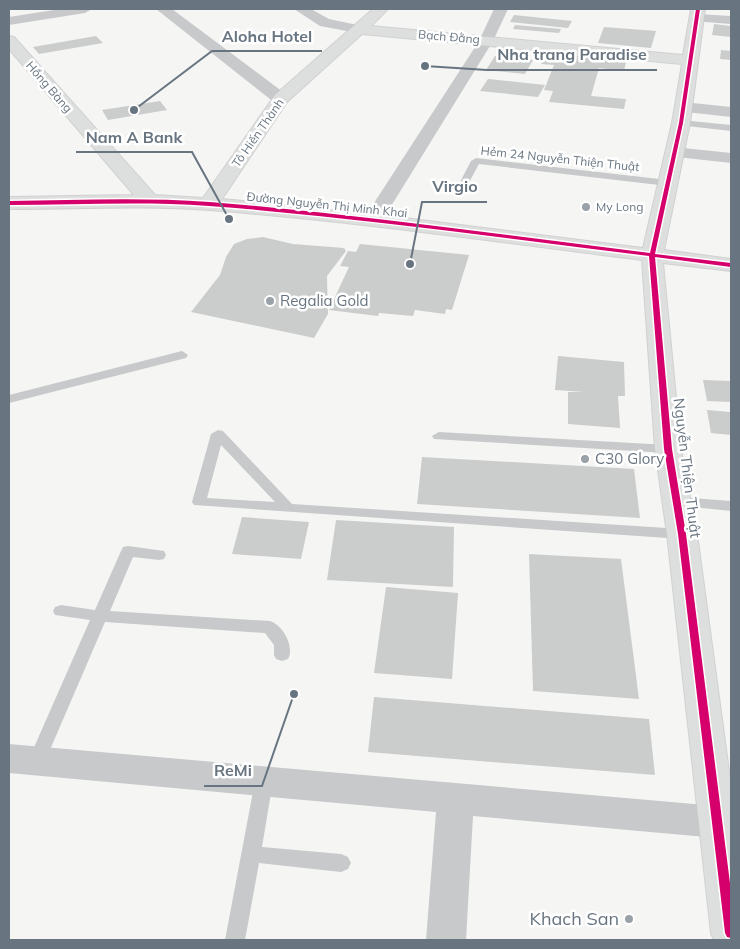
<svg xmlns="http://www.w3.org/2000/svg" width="740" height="949" viewBox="0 0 740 949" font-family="Mulish,sans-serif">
<rect width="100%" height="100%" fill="#f5f5f4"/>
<!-- building -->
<g fill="#cbcccc">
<polygon points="514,15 572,21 568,28 510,22"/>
<polygon points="714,24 731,26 731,37 712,35"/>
<polygon points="515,25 561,29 559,33 513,29"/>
<polygon points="604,27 656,31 651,48 598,43"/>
<polygon points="96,36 103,43 39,54 33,47"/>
<polygon points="721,50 731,51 731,60 720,59"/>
<polygon points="546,52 564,54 559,66 565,54 626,62 624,71 599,68 591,96 626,99 624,109 549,102 553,91 544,90 554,65 541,64"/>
<polygon points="495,56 533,60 525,74 486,70"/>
<polygon points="488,79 545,85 538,97 480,91"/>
<polygon points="160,101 167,110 108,120 102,110"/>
<polygon points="263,237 293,244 344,248 346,251 327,276 328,314 314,338 191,312 220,275 226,257 234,244 247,239"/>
<polygon points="360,244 469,255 452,310 446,309 445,314 415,310 413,316 379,313 378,316 329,310 349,267 340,266 348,251 356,252"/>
<polygon points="558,356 624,362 625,396 618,396 620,428 568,424 568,392 584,392 555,390"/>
<polygon points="703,380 731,381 731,402 707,401"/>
<polygon points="707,410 731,412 731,435 711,433"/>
<polygon points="422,457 634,469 640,518 417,504"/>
<polygon points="242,517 309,522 301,559 232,554"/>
<polygon points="336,520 454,527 453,587 327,580"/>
<polygon points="529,554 621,559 639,699 533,691"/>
<polygon points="386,587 458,593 452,679 374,673"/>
<polygon points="374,697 649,719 655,775 368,752"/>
</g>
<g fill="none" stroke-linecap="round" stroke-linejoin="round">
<defs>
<path id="secondary" d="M373 9H388L371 26 683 55 691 9H705L690 123 664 250 731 259V271L663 263 681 449 697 534 731 786V940H714L711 933 667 534 655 449 642 260C498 242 354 221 209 210 142 205 76 209 9 209V197L134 195 9 49V36L14 37 155 195 203 198 275 95ZM362 34 682 64 672 123 643 248 373 214 222 199 287 102Z"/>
</defs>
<!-- secondary casing -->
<use href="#secondary" stroke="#d1d1d2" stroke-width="2"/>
<!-- lane -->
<g fill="#c7c9ca" fill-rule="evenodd">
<polygon points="681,120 731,125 731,131 678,125 678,121"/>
<polygon points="476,158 668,180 673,183 668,186 479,164 467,186 461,186 459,184 471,161"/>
<polygon points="182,351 188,355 186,358 9,403 9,395"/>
<path d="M218 430 223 431 292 504 682 529 687 531 689 534 687 537 682 539 194 505 192 502 211 434ZM221 445 275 502 207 498Z"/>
<polygon points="439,432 668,445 675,449 668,453 434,439 432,436"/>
<polygon points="678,497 731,501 731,511 673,505 671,502 673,499"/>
<path d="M128 546 164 551 166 555 164 559 159 560 133 557 110 611 270 621C283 625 295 647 288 659L282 661 276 659 274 655V645L265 633 105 622 43 766 37 768 31 766 28 761 90 620 55 615 53 611 55 607 61 605 95 610 121 551 123 547Z"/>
<polygon points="264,773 270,776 273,781 262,847 341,854 348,857 351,863 348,869 341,872 259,863 245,940 225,940 255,781 258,776"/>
</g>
<!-- street -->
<g fill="#c7c9ca" fill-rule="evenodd">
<polygon points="60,9 92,9 85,13 9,25 9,17"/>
<polygon points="156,9 172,9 287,95 289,99 287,103 275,103"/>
<polygon points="294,9 311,9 329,19 362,26 364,29 362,32 357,33 320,26"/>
<polygon points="494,9 508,9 493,41 380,224 373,226 366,224 363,220 479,41"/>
<polygon points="697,14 731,16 731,24 692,21 690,18 692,15"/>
<polygon points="683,102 731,107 731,117 677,111 675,107 677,103"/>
<polygon points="674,147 731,153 731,163 668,156 665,152 668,148"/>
<polygon points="9,744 717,806 730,811 731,831 717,838 473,816 466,940 426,940 436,812 9,773"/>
</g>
<!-- secondary -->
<use href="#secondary" fill="#dddede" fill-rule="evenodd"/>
<defs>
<path id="cycleway" d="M696 9H700L683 123 655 254 731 263V267L655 257 672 449 686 534 731 891V938L727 937 725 933 678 534 664 449 649 256C503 238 356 217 209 206 142 201 76 205 9 205V201C76 200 143 197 210 202 357 214 503 235 650 253L679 123Z"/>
</defs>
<!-- cycleway casing -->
<use href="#cycleway" stroke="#fff" stroke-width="3"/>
<!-- cycleway -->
<use href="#cycleway" fill="#d6006c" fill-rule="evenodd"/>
</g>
<!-- markers -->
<g fill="#99a2a9" stroke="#fff" stroke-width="2">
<circle cx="586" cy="207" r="5"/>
<circle cx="270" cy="301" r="5"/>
<circle cx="585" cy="459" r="5"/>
<circle cx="629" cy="919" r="5"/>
</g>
<g text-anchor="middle" stroke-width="5" stroke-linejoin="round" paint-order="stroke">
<!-- far-street labels -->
<g font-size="12" fill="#687581" stroke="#fff">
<text transform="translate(449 37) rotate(5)" y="4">Bạch Đằng</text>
<text transform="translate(49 87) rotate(49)" y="4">Hồng Bàng</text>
<text transform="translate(258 133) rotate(-55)" y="4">Tô Hiến Thành</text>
<text transform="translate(560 159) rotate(6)" y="4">Hẻm 24 Nguyễn Thiện Thuật</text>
<text transform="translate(327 205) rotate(6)" y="4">Đường Nguyễn Thị Minh Khai</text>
</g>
<!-- far-poi labels -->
<g font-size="12" fill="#687581" stroke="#fff" text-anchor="start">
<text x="596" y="211">My Long</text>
</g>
<!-- poi labels -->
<g font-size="15" fill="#687581" stroke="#fff" text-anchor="start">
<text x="280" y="306">Regalia Gold</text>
<text x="595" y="464">C30 Glory</text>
</g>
<!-- street labels -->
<g font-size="15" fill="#687581" stroke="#fff">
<text transform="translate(687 468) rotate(83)" y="5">Nguyễn Thiện Thuật</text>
</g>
<!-- near-poi labels -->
<g font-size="18" fill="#687581" stroke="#fff" text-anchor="end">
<text x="619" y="925">Khach San</text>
</g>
</g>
<!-- callouts -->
<path fill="none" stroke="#687581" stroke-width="2" d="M134 110L212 51H322M425 66L487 70H657M229 219L192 152H76M410 264L422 202H487M294 694L262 786H204"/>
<g fill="#687581" stroke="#fff" stroke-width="2">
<circle cx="134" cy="110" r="5"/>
<circle cx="425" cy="66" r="5"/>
<circle cx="229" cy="219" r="5"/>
<circle cx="410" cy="264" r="5"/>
<circle cx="294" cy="694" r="5"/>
</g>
<g font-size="16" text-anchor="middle" font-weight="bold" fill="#687581" stroke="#fff" stroke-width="5" stroke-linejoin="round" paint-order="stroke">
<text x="267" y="42">Aloha Hotel</text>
<text x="572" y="60">Nha trang Paradise</text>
<text x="134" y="143">Nam A Bank</text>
<text x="455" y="192">Virgio</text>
<text x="233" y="776">ReMi</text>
</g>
<!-- border -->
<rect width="740" height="949" fill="none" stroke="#687581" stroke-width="20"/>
</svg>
